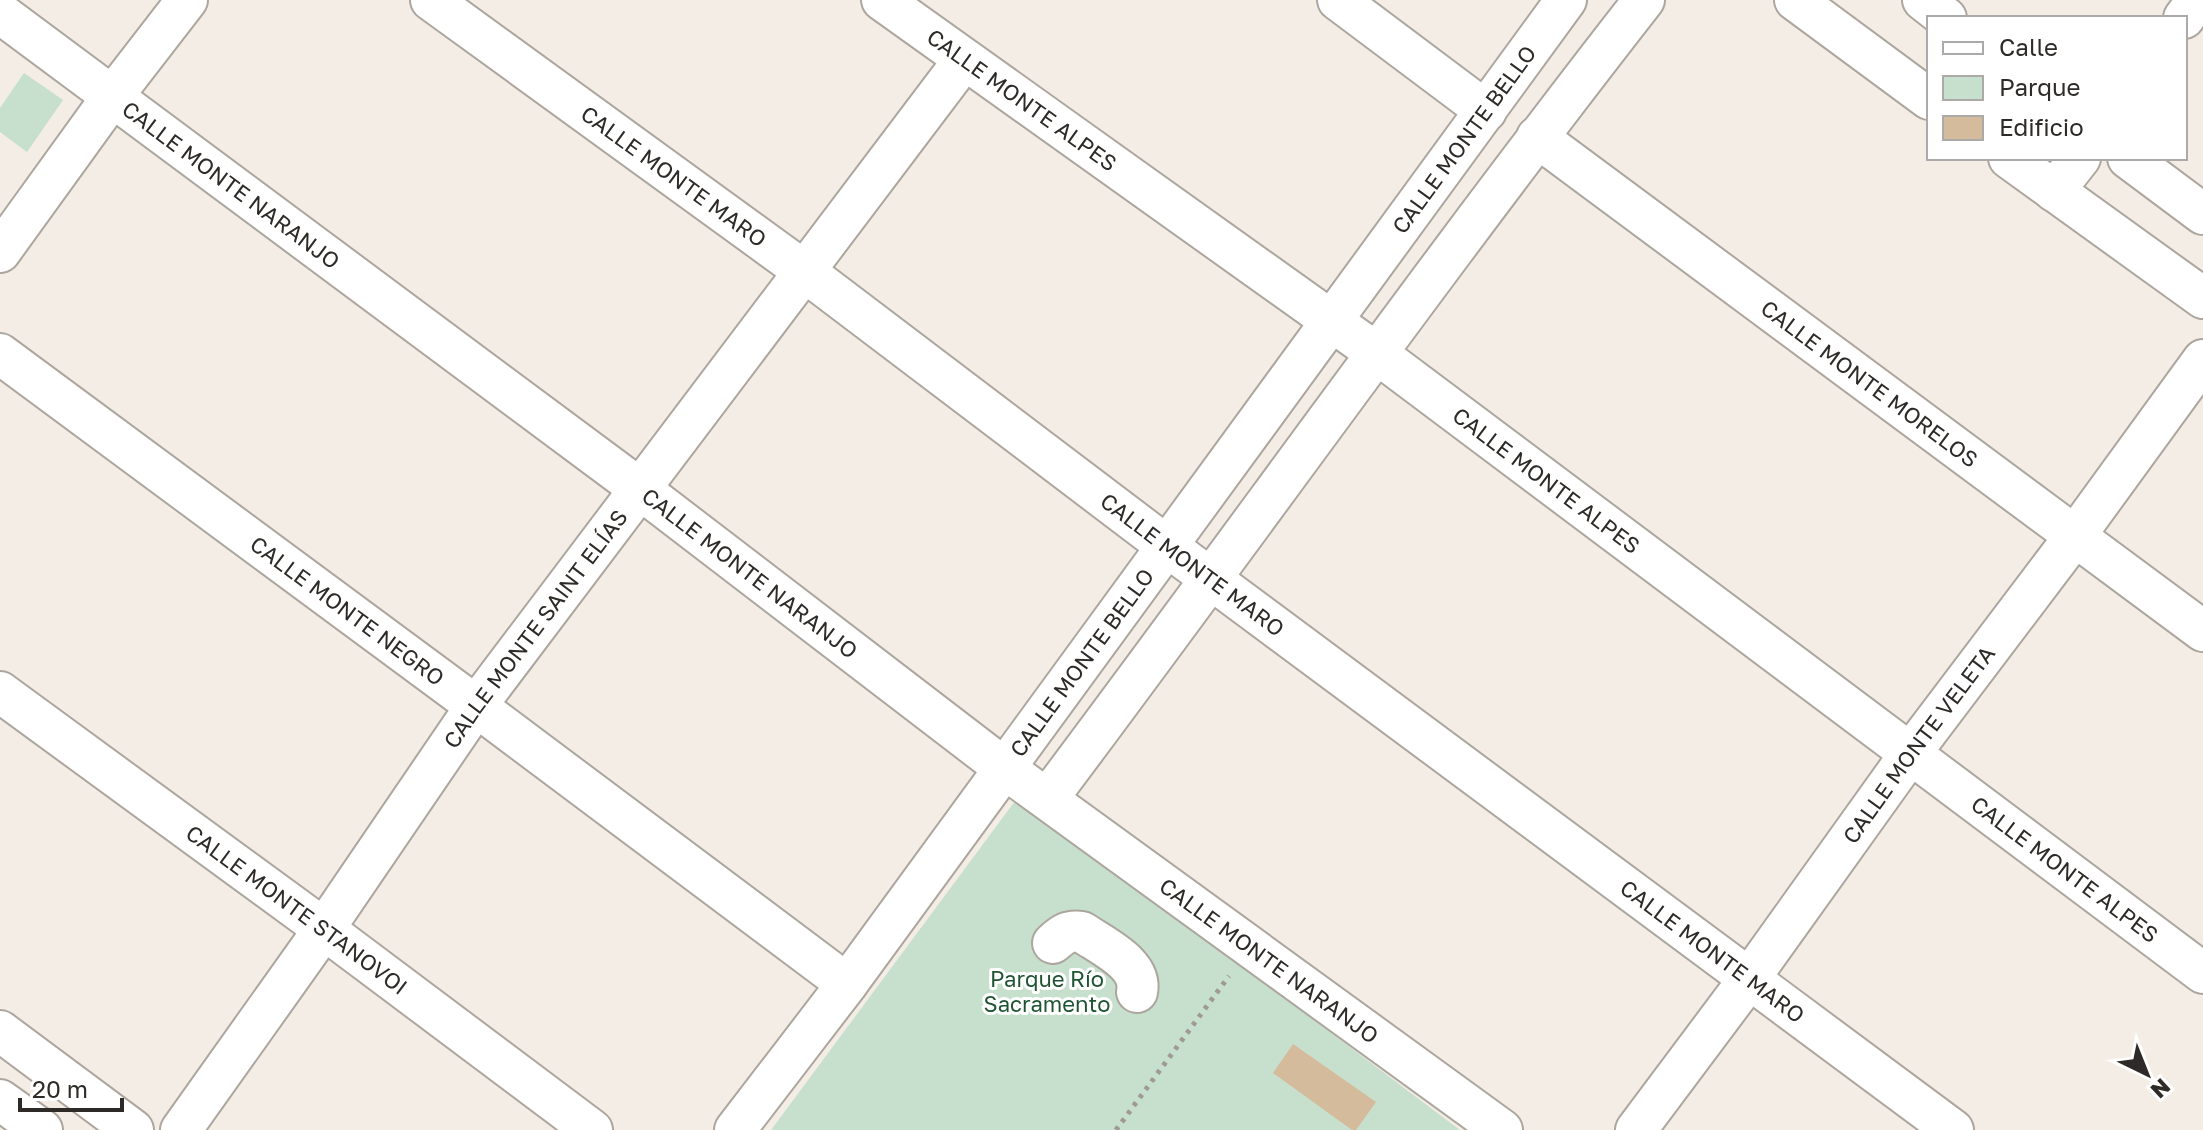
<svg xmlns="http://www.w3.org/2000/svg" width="2203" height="1130" viewBox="0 0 2203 1130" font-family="'Golos Text',sans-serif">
<rect width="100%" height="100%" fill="#f4ede5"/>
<!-- green -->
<g fill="#c7e0cd">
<polygon points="24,73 63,100 27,152 0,132 0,108"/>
<polygon points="1018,797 1460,1130 771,1130"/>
</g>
<!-- building -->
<polygon fill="#d4bb9c" points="1293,1044 1376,1102 1356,1130 1352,1130 1273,1073"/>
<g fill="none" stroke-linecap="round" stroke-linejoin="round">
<defs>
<g id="minor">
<path id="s1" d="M431 0 804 271 1168 547 1953 1130"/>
<path id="s2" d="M882 0 1375 352 2203 973"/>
<polyline points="1338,0 1486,111"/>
<polyline points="1795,0 1929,99"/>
<polyline points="1923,0 1946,18"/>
<path id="s3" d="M0 13 640 489 1004 768 1502 1130"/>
<polyline points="2184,18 2197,0"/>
<path id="s4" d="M1537 137 2203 631"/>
<polyline points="2009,158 2203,298"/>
<polyline points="2128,158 2203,214"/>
<polyline points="2054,191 2080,158"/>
<polyline points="0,252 112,97 187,0"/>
<path id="s5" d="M0 354 476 706 847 984"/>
<path id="s6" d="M0 692 324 929 592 1130"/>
<path d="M1048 798C1247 533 1439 262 1644 0"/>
<path d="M1053 943C1063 934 1068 930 1082 932 1102 946 1143 964 1137 992"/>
<polyline points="0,1031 133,1130"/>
<polyline points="0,1100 42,1130"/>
<path id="s7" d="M181 1130 324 929 476 706 964 60"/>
<path id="s8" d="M735 1130 847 984 1566 0"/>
<path id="s9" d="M1636 1130 1749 979 1910 754 2075 536 2203 360"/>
</g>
</defs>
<!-- minor casing -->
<use href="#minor" stroke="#aca69e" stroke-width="44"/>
<!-- path -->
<polyline stroke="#a09a94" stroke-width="5" stroke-dasharray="4 6" stroke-linecap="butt" points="1116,1130 1229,976"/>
<!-- minor -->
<use href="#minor" stroke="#fff" stroke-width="40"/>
</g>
<g text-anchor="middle" stroke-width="6" stroke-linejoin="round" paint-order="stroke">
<!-- street labels -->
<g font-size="22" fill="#2d2a27" stroke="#fff">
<text dy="8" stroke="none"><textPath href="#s2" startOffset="172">CALLE MONTE ALPES</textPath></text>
<text dy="8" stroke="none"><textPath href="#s8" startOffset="1230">CALLE MONTE BELLO</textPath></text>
<text dy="8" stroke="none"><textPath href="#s1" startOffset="300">CALLE MONTE MARO</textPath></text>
<text dy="8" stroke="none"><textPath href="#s3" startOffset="288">CALLE MONTE NARANJO</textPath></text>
<text dy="8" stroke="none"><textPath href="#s4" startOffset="414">CALLE MONTE MORELOS</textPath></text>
<text dy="8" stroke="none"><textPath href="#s2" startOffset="820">CALLE MONTE ALPES</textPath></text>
<text dy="8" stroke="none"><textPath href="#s1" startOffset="948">CALLE MONTE MARO</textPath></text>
<text dy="8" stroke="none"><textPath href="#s3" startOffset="936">CALLE MONTE NARANJO</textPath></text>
<text dy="8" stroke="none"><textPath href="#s5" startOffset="432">CALLE MONTE NEGRO</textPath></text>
<text dy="8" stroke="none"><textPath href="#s7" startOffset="614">CALLE MONTE SAINT ELÍAS</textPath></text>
<text dy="8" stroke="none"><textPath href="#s8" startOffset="582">CALLE MONTE BELLO</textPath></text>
<text dy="8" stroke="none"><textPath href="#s9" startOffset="478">CALLE MONTE VELETA</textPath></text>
<text dy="8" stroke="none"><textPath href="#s2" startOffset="1468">CALLE MONTE ALPES</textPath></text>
<text dy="8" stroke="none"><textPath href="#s6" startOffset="368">CALLE MONTE STANOVOI</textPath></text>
<text dy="8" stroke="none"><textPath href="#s1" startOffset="1596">CALLE MONTE MARO</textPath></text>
<text dy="8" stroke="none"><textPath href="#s3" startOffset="1584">CALLE MONTE NARANJO</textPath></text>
</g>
<!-- park labels -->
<g font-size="22" fill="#1f5432" stroke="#fff">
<text x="1047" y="987">Parque Río<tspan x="1047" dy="25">Sacramento</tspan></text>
</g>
</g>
<!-- legend -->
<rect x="1927" y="16" width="260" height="144" fill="#ffffff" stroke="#abaaa9" stroke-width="2"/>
<rect x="1943" y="42" width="40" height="12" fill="#ffffff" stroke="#abaaa9" stroke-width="2"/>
<text x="1999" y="56" font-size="24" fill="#2d2a27">Calle</text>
<rect x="1943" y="76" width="40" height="24" fill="#c7e0cd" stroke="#abaaa9" stroke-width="2"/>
<text x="1999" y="96" font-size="24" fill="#2d2a27">Parque</text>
<rect x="1943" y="116" width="40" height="24" fill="#d4bb9c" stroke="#abaaa9" stroke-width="2"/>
<text x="1999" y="136" font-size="24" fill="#2d2a27">Edificio</text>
<!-- north arrow -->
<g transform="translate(2147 1074) rotate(137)" stroke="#ffffff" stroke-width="6" paint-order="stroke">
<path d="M0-6L14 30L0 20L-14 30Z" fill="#2d2a27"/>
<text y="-12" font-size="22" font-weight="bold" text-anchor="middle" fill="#2d2a27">N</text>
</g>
<!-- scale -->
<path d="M20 1098v12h102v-12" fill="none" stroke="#2d2a27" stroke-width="4"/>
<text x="32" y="1098" font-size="24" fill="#2d2a27" stroke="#ffffff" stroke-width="6" paint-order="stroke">20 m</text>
</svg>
